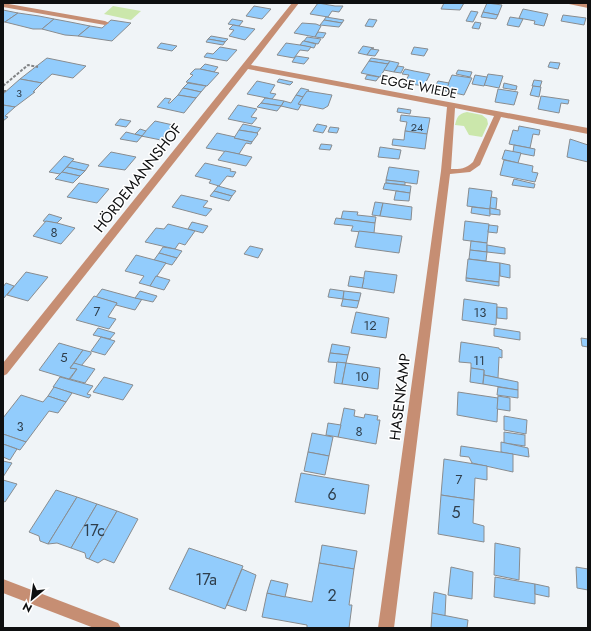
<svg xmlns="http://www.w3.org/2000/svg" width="591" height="631" viewBox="0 0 591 631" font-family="Jost,sans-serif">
<rect width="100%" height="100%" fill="#f0f4f7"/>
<!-- green -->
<g fill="#cbe7ab">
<polygon points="113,6 141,11 131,20 104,14"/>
<path d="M467 112 482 115 487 119 488 124 482 137 469 135 464 126 455 125C457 117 458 114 467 112Z"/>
</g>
<!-- building -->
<g fill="#92ccfc" stroke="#898c8f">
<polygon points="318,3 335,6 343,6 339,12 332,11 328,17 310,14"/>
<polygon points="444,3 464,3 460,10 441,9"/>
<polygon points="487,3 502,5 498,15 483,12"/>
<polygon points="254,6 271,9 262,19 246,16"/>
<polygon points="523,9 548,14 544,26 534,24 535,21 519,18"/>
<polygon points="3,10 18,13 5,22 3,22"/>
<polygon points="471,11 478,12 473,22 466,21"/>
<polygon points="483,12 498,15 496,19 481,17"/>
<polygon points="18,13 39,16 54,19 42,29 33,29 5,22"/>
<polygon points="563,15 586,18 584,25 561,21"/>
<polygon points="326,17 344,20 342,23 324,20"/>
<polygon points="510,17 523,19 519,27 507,25"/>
<polygon points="54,19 70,22 90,26 78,36 65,35 42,29"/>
<polygon points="232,19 243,21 239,26 228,24"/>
<polygon points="369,19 377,20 373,27 365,26"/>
<polygon points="111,20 131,23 112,41 78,36 90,26 102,28"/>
<polygon points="324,20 342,23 339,27 320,25"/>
<polygon points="475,22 481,23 479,29 472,28"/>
<polygon points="302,23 316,24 321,26 315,37 294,33"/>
<polygon points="233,25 239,26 255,29 245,40 229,36 234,30 229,29"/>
<polygon points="318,32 326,33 323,38 315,37"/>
<polygon points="211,36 228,39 225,42 208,39"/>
<polygon points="307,37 321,39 318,44 304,41"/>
<polygon points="208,39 225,42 223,45 206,42"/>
<polygon points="303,41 304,41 316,44 314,48 300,45"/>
<polygon points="161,43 177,46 172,51 157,48"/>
<polygon points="286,43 300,45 311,47 308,51 300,50 294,58 277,55"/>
<polygon points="363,46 374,48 371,49 367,55 358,53"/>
<polygon points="220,47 237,50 227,61 204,57 207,53 213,54"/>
<polygon points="414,47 428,49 424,56 411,54"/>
<polygon points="371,49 379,50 375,56 367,55"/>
<polygon points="296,56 309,58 304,64 292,62"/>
<polygon points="47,58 86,66 73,78 52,74 42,83 20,79"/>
<polygon points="371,58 390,61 388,64 369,61"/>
<polygon points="369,61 388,64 380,77 361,73"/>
<polygon points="390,61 399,63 394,72 384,70"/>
<polygon points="550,62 560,63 558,69 548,67"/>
<polygon points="205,64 218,67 214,72 200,69"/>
<polygon points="398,66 404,67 401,73 394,72"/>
<polygon points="195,69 200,69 219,73 207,86 186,82 193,75 190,74"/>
<polygon points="405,69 414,71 430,74 424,86 404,83 409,75 402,74"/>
<polygon points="458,70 472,72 470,77 456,74"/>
<polygon points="488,74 503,76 499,88 484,85"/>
<polygon points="367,75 379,77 376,81 365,79"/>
<polygon points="452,75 472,78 464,95 445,91"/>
<polygon points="475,75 487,77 484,86 472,84"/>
<polygon points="20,79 42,83 33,92 35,92 15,107 3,105 3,94"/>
<polygon points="279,79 293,82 290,85 277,82"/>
<polygon points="534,80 542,81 540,87 532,86"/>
<polygon points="257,81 275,85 270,93 276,94 272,99 247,94"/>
<polygon points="438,81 449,83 446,90 434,88"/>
<polygon points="188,83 206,86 201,92 183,88"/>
<polygon points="504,83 517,86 516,90 503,88"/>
<polygon points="533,86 541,87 539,97 530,95"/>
<polygon points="183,88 201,92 196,98 178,95"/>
<polygon points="301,88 309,90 303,97 296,95"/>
<polygon points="498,89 518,92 514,105 495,102"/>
<polygon points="307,91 332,95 328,106 323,109 298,104"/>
<polygon points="178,95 196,98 184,113 157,107 165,98 171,99 168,103 170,103"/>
<polygon points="296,95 303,97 298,104 301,105 298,110 281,106 284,101 291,103"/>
<polygon points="541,96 569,100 568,104 561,103 559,113 538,109"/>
<polygon points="265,98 272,99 284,101 281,106 261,103"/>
<polygon points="261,103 281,106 277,111 257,107"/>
<polygon points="3,105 15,107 5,116 8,117 3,121"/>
<polygon points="238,105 257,109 251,117 257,118 252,124 228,119"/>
<polygon points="398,108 411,110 410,114 397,112"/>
<polygon points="401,115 430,118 427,134 405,131 407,122 400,121"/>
<polygon points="120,119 131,121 126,127 115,125"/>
<polygon points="155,121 173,125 161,140 141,136"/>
<polygon points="243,124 261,128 257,133 239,130"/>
<polygon points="317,124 327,126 323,133 313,131"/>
<polygon points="519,126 540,130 539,135 533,134 530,148 509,144 513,130 518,131"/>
<polygon points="330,127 339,128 337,133 328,132"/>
<polygon points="140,129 146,131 142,136 135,134"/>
<polygon points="239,130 257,133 258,134 252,142 234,138"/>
<polygon points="405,131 427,134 425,149 392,145 393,139 404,140"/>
<polygon points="126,132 142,136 137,142 120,139"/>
<polygon points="217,133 235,137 234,138 252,142 251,144 246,143 239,154 206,148"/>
<polygon points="570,139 588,145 588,162 567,157"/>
<polygon points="321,144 332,145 330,150 319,149"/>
<polygon points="514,145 535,149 534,156 513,152"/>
<polygon points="380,147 401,150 399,159 378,157"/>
<polygon points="505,150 521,153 518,163 502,159"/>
<polygon points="225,151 239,154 252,157 246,166 218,160"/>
<polygon points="111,152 136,157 125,170 98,166"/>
<polygon points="64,156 74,159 60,174 49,172"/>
<polygon points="504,160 533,166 532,172 538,173 535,182 500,175"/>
<polygon points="72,161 89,165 85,171 67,167"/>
<polygon points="205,163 231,169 230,171 236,172 233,177 227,176 219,186 209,183 211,180 195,176"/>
<polygon points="67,167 85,171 80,176 62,172"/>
<polygon points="389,167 419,171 417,184 386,180"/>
<polygon points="62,172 80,176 73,183 55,179"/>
<polygon points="514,179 535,184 534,188 512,185"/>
<polygon points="386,180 405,182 405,185 386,183"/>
<polygon points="79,183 109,189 97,203 67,197"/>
<polygon points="385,183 411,186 410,193 383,189"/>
<polygon points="218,186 236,191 232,196 214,191"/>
<polygon points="469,188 492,191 490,209 467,206"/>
<polygon points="214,191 232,196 229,201 210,196"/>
<polygon points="396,191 410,193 409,201 394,200"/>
<polygon points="181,195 208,201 203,207 212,209 206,216 172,207"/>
<polygon points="491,197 497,198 496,209 490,208"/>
<polygon points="375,202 383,203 380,216 372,215"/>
<polygon points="383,203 412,207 411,220 380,216"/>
<polygon points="472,207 490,209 490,216 471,213"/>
<polygon points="490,208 500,210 500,215 490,214"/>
<polygon points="343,211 358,212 357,215 376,217 375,223 341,219"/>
<polygon points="49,214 62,218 57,223 43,221"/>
<polygon points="336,218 375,223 374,233 351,231 353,226 334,224"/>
<polygon points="46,221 57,223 75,228 61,244 33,236"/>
<polygon points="465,221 489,224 487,243 463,240"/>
<polygon points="192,222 208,226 203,233 188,229"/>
<polygon points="168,224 195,231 185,245 179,243 175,249 145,242 156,228 164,229"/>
<polygon points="489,225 498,226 497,233 488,232"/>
<polygon points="359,231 402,236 399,253 355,247"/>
<polygon points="471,241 487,243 487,252 470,250"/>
<polygon points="487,245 505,248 505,254 487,252"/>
<polygon points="250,246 263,249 258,258 244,254"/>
<polygon points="163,247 175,249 182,251 177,258 159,253"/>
<polygon points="470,250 487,252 486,261 469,259"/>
<polygon points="159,253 177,258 172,265 154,260"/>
<polygon points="136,255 166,263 150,286 139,283 144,276 125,271"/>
<polygon points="468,259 500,263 499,282 466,278"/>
<polygon points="500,263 510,265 510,278 500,276"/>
<polygon points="365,271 397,275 394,293 362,288"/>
<polygon points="26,272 48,277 28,301 7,295"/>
<polygon points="156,276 170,280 164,290 150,286"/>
<polygon points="350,276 364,278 362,288 348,286"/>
<polygon points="466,278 499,282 499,286 466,281"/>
<polygon points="6,283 14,286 3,299 3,287"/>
<polygon points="102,289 135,298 142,299 135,310 116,305 117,303 96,297"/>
<polygon points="330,289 344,291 343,299 328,297"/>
<polygon points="140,291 157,296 153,302 135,298"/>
<polygon points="344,291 361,293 359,301 343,299"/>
<polygon points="94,296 117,303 108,317 116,319 109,329 76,320"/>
<polygon points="343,299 359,301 357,308 341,306"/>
<polygon points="464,299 497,304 496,325 462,320"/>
<polygon points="497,307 507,308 507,319 497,318"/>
<polygon points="356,312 389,318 386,338 351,333"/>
<polygon points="98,328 115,333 110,339 93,335"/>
<polygon points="494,328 520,332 520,340 494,336"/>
<polygon points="101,337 115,341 105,355 91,351"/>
<polygon points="581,338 588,339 588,347 582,346"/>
<polygon points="461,342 499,348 499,349 502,350 502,358 499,357 498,378 484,375 484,370 471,368 471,363 459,362"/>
<polygon points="59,343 83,350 70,368 77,369 69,379 39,370"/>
<polygon points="332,344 350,347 348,355 330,353"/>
<polygon points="83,350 91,352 91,354 81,366 74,363"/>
<polygon points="330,353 348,355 346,363 328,362"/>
<polygon points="337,362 346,363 342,384 334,383"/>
<polygon points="74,363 95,369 85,383 70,379 77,369 70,368"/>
<polygon points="346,363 380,368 378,389 342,384"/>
<polygon points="471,368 484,370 483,384 470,382"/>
<polygon points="484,375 518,382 518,390 483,384"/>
<polygon points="60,377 93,386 87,394 91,395 89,398 53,387"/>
<polygon points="104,377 133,385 123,400 93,392"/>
<polygon points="54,387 72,393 66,402 48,396"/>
<polygon points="498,387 518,390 518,398 497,395"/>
<polygon points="458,392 498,398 497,422 457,415"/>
<polygon points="21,395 43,402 48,396 66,402 58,413 49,411 26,442 3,434 3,418"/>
<polygon points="498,396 510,398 510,411 497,409"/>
<polygon points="344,408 355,410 354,416 364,418 365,414 378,416 377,420 380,420 376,444 338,437"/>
<polygon points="504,416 527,420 526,434 504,430"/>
<polygon points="328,423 341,425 338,437 326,435"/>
<polygon points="504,432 525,435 525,446 504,443"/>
<polygon points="312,433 333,437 329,456 308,452"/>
<polygon points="3,434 26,442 20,450 3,444"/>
<polygon points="501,442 528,448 529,457 501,452"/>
<polygon points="3,444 17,449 10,460 3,457"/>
<polygon points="461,446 513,454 513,472 472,463 469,457 460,456"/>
<polygon points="308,452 329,456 325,475 304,471"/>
<polygon points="444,459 487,466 487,480 475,478 474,500 441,495"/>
<polygon points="3,461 12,463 3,477"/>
<polygon points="301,473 369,485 365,514 295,502"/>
<polygon points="3,480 17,484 5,502 3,501"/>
<polygon points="56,490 77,497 48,544 40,541 39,536 29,532"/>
<polygon points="441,495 474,500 473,523 484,526 484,542 438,534"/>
<polygon points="77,497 97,504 71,548 57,543 48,544"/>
<polygon points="97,504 117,511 89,559 86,558 85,553 71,548"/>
<polygon points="117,511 138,519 114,563 104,559 98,563 89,559"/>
<polygon points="495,543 520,548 519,580 494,575"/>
<polygon points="322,545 357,551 354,569 319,563"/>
<polygon points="189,548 243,566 225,609 169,589"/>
<polygon points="319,563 354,569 349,605 352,605 349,628 307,628 307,625 262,617 267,593 312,602"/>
<polygon points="451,567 473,572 472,599 448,595"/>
<polygon points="576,567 588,569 588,590 577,588"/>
<polygon points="242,569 256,575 246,611 227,605"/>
<polygon points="495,577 535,584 535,604 494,597"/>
<polygon points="271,580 288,584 285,597 267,593"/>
<polygon points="535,584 549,587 549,597 535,594"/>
<polygon points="434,592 446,595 445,616 432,613"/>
<polygon points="432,613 468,620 467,628 431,628"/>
</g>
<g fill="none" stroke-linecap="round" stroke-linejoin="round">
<!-- path -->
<g stroke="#828486" stroke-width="2" stroke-dasharray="3 1.5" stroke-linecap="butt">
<polyline points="3,86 28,65 38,67"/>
<polyline points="3,91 6,91"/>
</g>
<!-- service -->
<polygon fill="#c68e73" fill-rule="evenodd" points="3,3 105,21 109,23 105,25 3,7"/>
<!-- minor -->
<g fill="#c68e73" fill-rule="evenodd">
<path d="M292 3H299L251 65 588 128V134L501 117 480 165 470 172 450 174 394 628H378L441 171 447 107 248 69 7 374 3 376V363ZM455 108 494 116 473 162C466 169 460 169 451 169Z"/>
<polygon points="564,3 588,4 588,8"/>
<polygon points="3,579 118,623 121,628 94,628 3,593"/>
</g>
</g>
<g text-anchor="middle" stroke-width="3" stroke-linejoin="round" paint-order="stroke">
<!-- far-number labels -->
<g font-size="11" fill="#2f3e4b">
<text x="19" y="97">3</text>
<text x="417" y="131">24</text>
</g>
<!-- far-street labels -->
<g font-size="13" fill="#0e0f10" stroke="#fff">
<text transform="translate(419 86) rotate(11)" y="5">EGGE WIEDE</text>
</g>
<!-- number labels -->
<g font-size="13" fill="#2f3e4b">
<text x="54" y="237">8</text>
<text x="97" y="316">7</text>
<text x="480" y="317">13</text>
<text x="370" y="330">12</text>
<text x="64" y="362">5</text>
<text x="479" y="365">11</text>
<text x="362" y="381">10</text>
<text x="20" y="431">3</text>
<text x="359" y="436">8</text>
<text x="459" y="484">7</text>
</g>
<!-- street labels -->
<g font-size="15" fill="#0e0f10" stroke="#fff">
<text transform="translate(138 178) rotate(-52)" y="5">HÖRDEMANNSHOF</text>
<text transform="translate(400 397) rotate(-83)" y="5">HASENKAMP</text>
</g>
<!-- near-number labels -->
<g font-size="16" fill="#2f3e4b">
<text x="332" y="500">6</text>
<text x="456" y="518">5</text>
<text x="94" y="536">17c</text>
<text x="206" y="585">17a</text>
<text x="332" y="601">2</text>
</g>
</g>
<!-- border -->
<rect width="591" height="631" fill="none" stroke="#0e0f10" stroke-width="8"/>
<!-- north arrow -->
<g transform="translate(32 599) rotate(209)" stroke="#ffffff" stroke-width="3" paint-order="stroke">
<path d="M0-3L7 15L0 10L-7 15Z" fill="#0e0f10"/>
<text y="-6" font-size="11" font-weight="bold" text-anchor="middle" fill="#0e0f10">N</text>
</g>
</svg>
